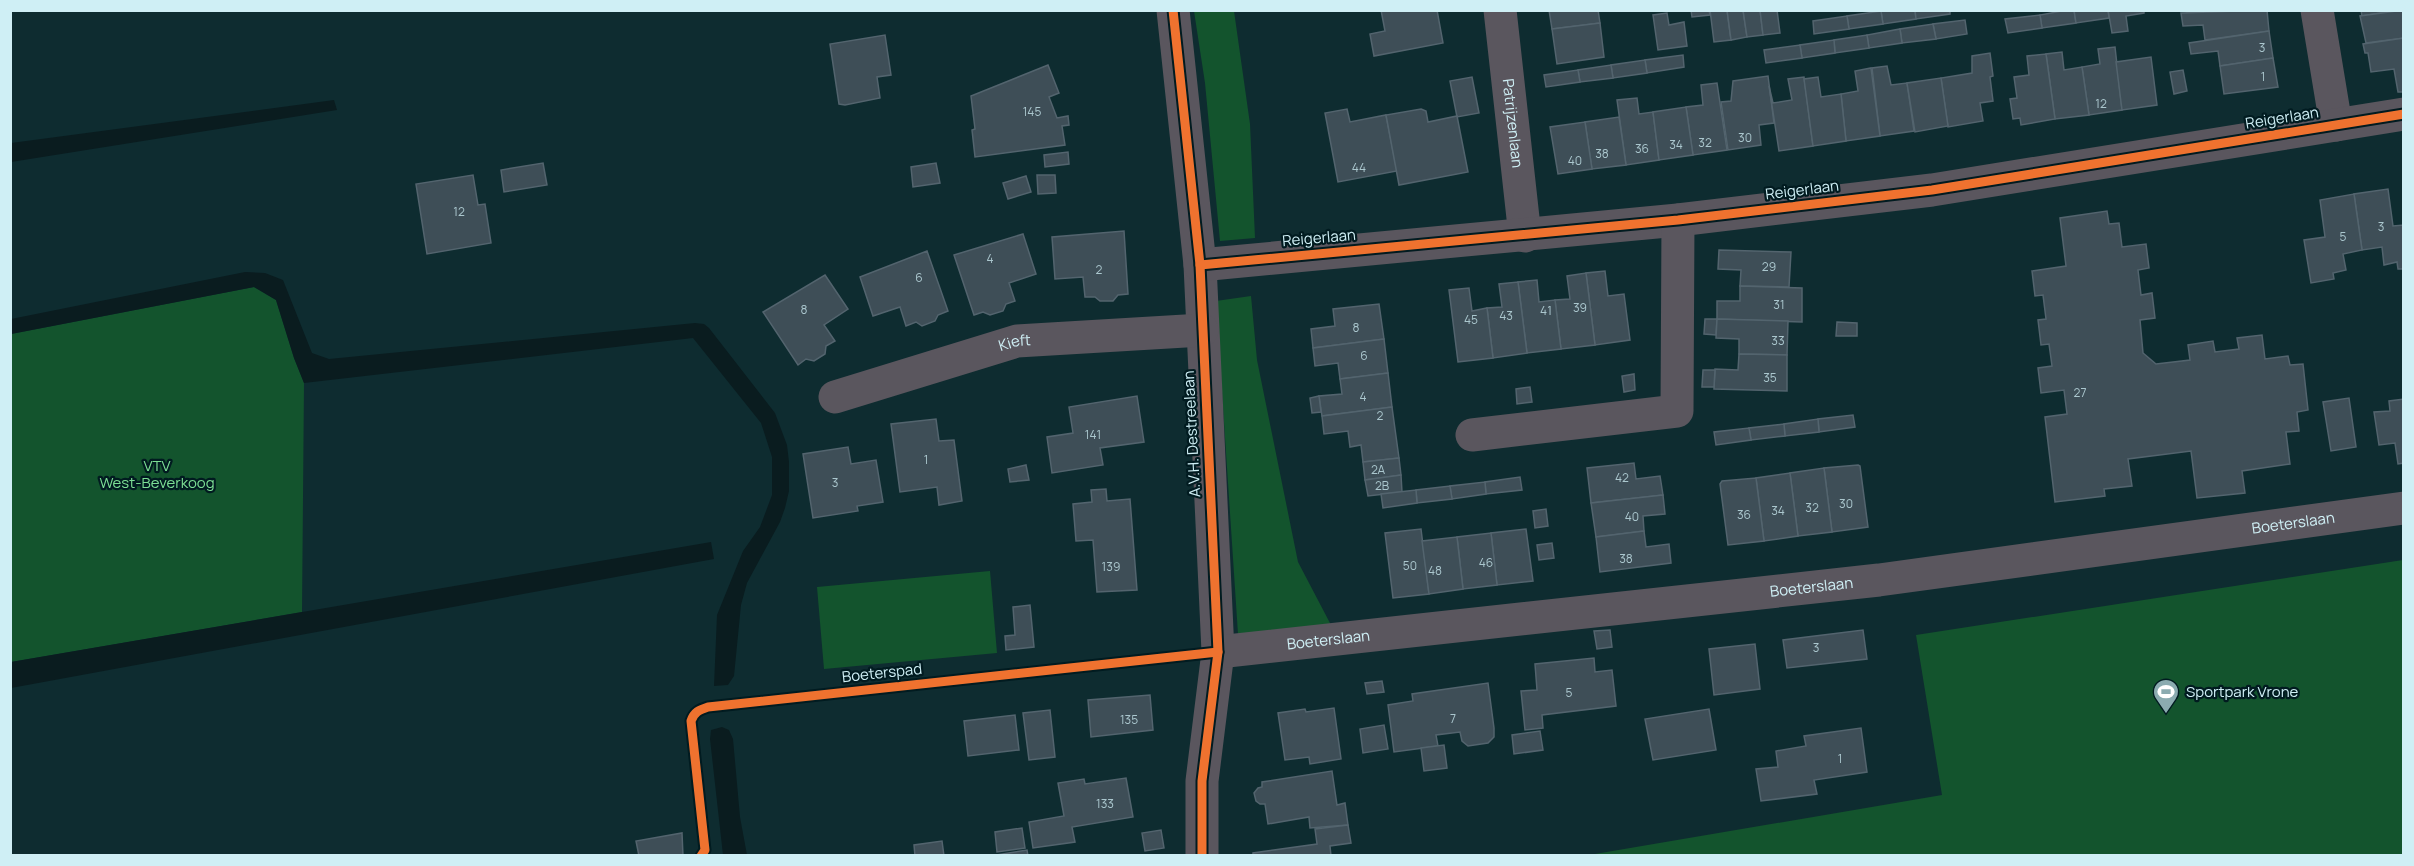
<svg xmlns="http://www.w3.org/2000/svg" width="2414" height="866" viewBox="0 0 2414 866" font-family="Manrope,sans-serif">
<rect width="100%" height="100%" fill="#0e2c30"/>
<!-- green -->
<g fill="#13542d">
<polygon points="1194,11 1234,11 1250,124 1255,238 1220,241 1205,83"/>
<polygon points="254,287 276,300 294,358 304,383 302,612 11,662 11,334"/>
<polygon points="1251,296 1257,360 1298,562 1331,625 1238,634 1216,301"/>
<polygon points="2403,560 2403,855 1589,855 1942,795 1916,635"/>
<polygon points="990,571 997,653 824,669 817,587"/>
</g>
<!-- water -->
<g fill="#0a1c1f">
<polygon points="334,100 337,110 11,162 11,143"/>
<polygon points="245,272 265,273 283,280 312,353 329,359 695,323 704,324 709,328 775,413 787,445 789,462 789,491 785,508 780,522 747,583 741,605 734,676 728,685 714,686 717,615 743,551 760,527 772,495 772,457 761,423 693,338 304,383 294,358 276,300 254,287 11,334 11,319"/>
<polygon points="711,542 714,559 11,688 11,662"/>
<polygon points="722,727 729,730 733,739 740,817 747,855 723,855 710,739 711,730"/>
</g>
<!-- building -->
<g fill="#3e4e57" stroke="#53646e" stroke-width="1.5">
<polygon points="1381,10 1437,10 1443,43 1374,56 1370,34 1385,31"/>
<polygon points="1549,10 1598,10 1600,23 1552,29"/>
<polygon points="1691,10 1709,10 1710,15 1692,17"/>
<polygon points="1710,10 1727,10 1731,40 1714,42"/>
<polygon points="1727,10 1743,10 1747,37 1731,40"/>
<polygon points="1743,10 1760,10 1763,35 1747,37"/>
<polygon points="1760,10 1777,10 1780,33 1763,35"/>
<polygon points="1915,10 1916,19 1883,24 1881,11"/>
<polygon points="1915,10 1950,10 1950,14 1916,19"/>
<polygon points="2067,10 2074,10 2076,23 2042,28 2040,15"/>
<polygon points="2074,10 2108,10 2109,18 2076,23"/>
<polygon points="2108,10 2144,10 2144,13 2126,16 2128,31 2112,33"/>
<polygon points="2267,10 2269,31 2205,40 2203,25 2183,26 2181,13"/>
<polygon points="2361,10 2399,10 2362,16"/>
<polygon points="2404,10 2404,38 2366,43 2360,16"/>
<polygon points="1881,11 1883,24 1849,29 1847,16"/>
<polygon points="1667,13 1669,25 1684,22 1687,46 1658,50 1653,15"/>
<polygon points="2040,15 2042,28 2008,33 2005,19"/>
<polygon points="1847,16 1849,29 1814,34 1813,21"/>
<polygon points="1965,20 1967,34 1936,39 1933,24"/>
<polygon points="1600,23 1604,57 1557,64 1552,29"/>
<polygon points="1933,24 1936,39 1902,43 1900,29"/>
<polygon points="1900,29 1902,43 1869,48 1867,35"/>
<polygon points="2269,31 2273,58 2220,66 2218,51 2191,54 2189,43"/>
<polygon points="885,35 891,75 877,77 880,98 845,105 839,104 830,44"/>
<polygon points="1867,35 1869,48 1835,53 1834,40"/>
<polygon points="2404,38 2404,92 2398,92 2394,69 2371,72 2368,53 2365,53 2363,44"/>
<polygon points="1834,40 1835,53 1802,58 1800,45"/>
<polygon points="1800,45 1802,58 1766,63 1764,50"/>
<polygon points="2115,47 2122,110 2089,115 2082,67 2100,64 2098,49"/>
<polygon points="2062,52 2064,70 2082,67 2089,115 2055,119 2046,54"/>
<polygon points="1990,53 1993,76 1990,77 1993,101 1980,103 1983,121 1948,127 1941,78 1972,73 1972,56"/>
<polygon points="2046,54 2055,119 2021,125 2020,118 2013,119 2010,99 2017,98 2014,77 2029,75 2027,56"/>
<polygon points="1683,55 1684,67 1647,73 1645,60"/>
<polygon points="2151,57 2157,105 2122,110 2116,62"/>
<polygon points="2273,58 2278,87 2224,94 2220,66"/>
<polygon points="1645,60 1647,73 1613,78 1611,65"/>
<polygon points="1048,65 1059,93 1049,97 1057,118 1068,116 1069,125 1062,126 1065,145 975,157 972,130 975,129 971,96"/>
<polygon points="1611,65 1613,78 1580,82 1578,70"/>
<polygon points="1887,66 1891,85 1907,83 1914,131 1880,136 1872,68"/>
<polygon points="1871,68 1880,136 1846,141 1841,94 1858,91 1855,71"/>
<polygon points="1578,70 1580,82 1546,87 1544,75"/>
<polygon points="2183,70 2187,91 2174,94 2170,72"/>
<polygon points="1768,76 1774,123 1759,125 1761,145 1728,150 1721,102 1731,101 1733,81"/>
<polygon points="1472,77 1479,113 1457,117 1450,81"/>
<polygon points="1804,77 1813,146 1779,151 1769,86 1773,103 1792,100 1788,79"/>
<polygon points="1818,77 1821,97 1841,94 1846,141 1813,146 1804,79"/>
<polygon points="1941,78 1948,126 1915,132 1907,83"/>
<polygon points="1717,83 1727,150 1693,155 1686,107 1703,105 1701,85"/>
<polygon points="1637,98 1639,114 1653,112 1659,160 1626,165 1617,100"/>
<polygon points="1686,107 1693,155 1659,160 1653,112"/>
<polygon points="1347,109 1350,122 1386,115 1397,171 1338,182 1325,113"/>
<polygon points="1421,109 1426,111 1428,122 1457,116 1468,172 1399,185 1386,115"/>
<polygon points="1619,117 1626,165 1592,169 1585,122"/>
<polygon points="1585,122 1592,169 1558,174 1550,127"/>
<polygon points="1068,152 1069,164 1045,167 1044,155"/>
<polygon points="543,163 547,185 504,192 501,170"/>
<polygon points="936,163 940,183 913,187 911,167"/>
<polygon points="473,175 478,205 485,204 491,243 427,254 416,184"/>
<polygon points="1037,175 1055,175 1056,193 1038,194"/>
<polygon points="1026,176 1031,192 1008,199 1003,183"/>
<polygon points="2388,189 2393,226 2404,225 2404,269 2398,269 2397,262 2384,265 2382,247 2362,250 2354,194"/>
<polygon points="2354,194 2362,250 2343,254 2346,270 2333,273 2334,279 2311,283 2304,240 2325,237 2320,200"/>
<polygon points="2107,211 2109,224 2119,223 2122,247 2146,244 2149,268 2138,270 2141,295 2152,293 2155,318 2140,320 2143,353 2156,364 2190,360 2188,345 2213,341 2215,352 2239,349 2237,338 2262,335 2265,359 2288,356 2290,365 2303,364 2308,410 2297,412 2299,431 2286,432 2290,464 2242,471 2245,493 2197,498 2191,451 2128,459 2132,486 2104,489 2105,496 2055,502 2045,417 2067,414 2064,390 2041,393 2038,368 2052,366 2049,344 2041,345 2038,320 2046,319 2043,295 2035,296 2032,271 2066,266 2060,218"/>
<polygon points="1124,231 1128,294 1118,295 1113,301 1100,301 1095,297 1085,297 1083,277 1055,279 1052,237"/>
<polygon points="1023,234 1036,274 1009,283 1015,301 1006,304 1003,311 990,315 983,312 974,315 954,255"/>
<polygon points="1719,250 1791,252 1789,287 1740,286 1741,270 1718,269"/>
<polygon points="927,251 948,311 938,315 935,321 922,326 916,322 906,326 900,307 873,316 860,277"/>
<polygon points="1605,271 1608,296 1624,294 1630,340 1595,345 1586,273"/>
<polygon points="1586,273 1595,345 1561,349 1555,300 1570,299 1567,276"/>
<polygon points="825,275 848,309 824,325 835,341 826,346 825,354 814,361 806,359 798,365 763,312"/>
<polygon points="1537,280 1539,302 1555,300 1561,349 1527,353 1518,282"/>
<polygon points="1518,282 1527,353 1493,358 1487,308 1502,307 1499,284"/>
<polygon points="1740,286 1802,288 1802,322 1717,319 1717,301 1740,301"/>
<polygon points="1469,288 1472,311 1487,308 1493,358 1458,362 1449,290"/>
<polygon points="1379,304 1384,339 1313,348 1311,329 1335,326 1333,309"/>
<polygon points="1705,319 1717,319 1716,335 1704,334"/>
<polygon points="1717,319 1788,321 1787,355 1739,354 1739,339 1716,338"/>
<polygon points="1837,322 1857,323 1857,336 1836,336"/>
<polygon points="1384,339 1388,373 1340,379 1338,363 1315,366 1313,348"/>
<polygon points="1739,354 1787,355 1787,391 1714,389 1715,369 1738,370"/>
<polygon points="1703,370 1715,370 1714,387 1702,387"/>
<polygon points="1388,373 1392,407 1322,416 1319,396 1342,394 1340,379"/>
<polygon points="1634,374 1635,390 1624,392 1622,376"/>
<polygon points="1530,387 1532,402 1517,404 1516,389"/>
<polygon points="1137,396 1144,442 1100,448 1103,465 1052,473 1047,437 1073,433 1069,407"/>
<polygon points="1319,396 1321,412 1312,413 1310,398"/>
<polygon points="2349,398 2356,447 2331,451 2323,402"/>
<polygon points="2404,399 2404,463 2398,464 2395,443 2379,445 2374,412 2390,411 2389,401"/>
<polygon points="1392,407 1399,458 1363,462 1361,445 1350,447 1348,431 1324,434 1322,416"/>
<polygon points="1853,415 1855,427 1819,432 1818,419"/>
<polygon points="936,419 939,441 954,440 962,501 939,505 937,487 900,492 891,424"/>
<polygon points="1818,419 1819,432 1785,436 1784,424"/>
<polygon points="1784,424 1785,436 1751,440 1749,428"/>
<polygon points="1749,428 1751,440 1716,445 1714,432"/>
<polygon points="848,447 851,464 876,460 883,502 857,506 858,511 813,518 803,454"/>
<polygon points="1399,458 1401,475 1365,480 1363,462"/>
<polygon points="1634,463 1636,479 1660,476 1663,495 1591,503 1587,468"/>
<polygon points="1026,465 1029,480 1010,482 1008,469"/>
<polygon points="1858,465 1860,466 1868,527 1832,532 1824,468"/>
<polygon points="1824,468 1832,532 1798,536 1790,473"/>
<polygon points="1790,473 1798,536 1764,541 1756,478"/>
<polygon points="1401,475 1402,492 1368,496 1365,480"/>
<polygon points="1520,477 1522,490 1486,494 1485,482"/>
<polygon points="1756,478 1764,541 1728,545 1720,484 1722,481"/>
<polygon points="1485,482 1486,494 1452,499 1450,486"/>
<polygon points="1450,486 1452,499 1417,503 1416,490"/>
<polygon points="1106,489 1107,501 1130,499 1137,590 1097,592 1093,540 1076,541 1073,504 1092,502 1091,490"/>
<polygon points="1416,490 1417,503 1383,508 1381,494"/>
<polygon points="1663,495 1665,514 1643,516 1644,531 1596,537 1591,503"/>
<polygon points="1546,509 1548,526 1535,528 1533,511"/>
<polygon points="1421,529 1429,594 1393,598 1385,533"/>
<polygon points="1526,529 1533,581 1497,585 1491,533"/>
<polygon points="1644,531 1646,547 1669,544 1671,563 1600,572 1596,537"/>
<polygon points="1491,533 1497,585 1463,589 1457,537"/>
<polygon points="1457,537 1463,589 1429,594 1422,541"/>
<polygon points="1552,543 1554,558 1539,560 1537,545"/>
<polygon points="1030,605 1034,647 1006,650 1005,636 1015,635 1013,607"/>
<polygon points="1610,630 1612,647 1597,649 1594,631"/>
<polygon points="1863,630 1867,659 1787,668 1783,640"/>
<polygon points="1755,644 1760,689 1714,695 1709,649"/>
<polygon points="1594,658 1595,672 1612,670 1616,706 1542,715 1543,728 1525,730 1521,691 1537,690 1535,664"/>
<polygon points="1382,681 1384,692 1367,694 1365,683"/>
<polygon points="1488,683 1494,728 1494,737 1488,743 1468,746 1462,741 1460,732 1436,735 1438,746 1394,752 1388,705 1413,701 1412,694"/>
<polygon points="1150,695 1153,730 1091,737 1088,700"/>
<polygon points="1334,708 1341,759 1310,764 1309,757 1285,760 1278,713 1305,709 1306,712"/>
<polygon points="1709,709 1716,750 1653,760 1645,719"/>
<polygon points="1050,710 1055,757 1029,760 1023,713"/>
<polygon points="1015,715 1019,750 968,756 964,721"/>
<polygon points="1384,725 1388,749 1363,753 1360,729"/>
<polygon points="1861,728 1867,772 1814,780 1817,794 1761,801 1756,769 1778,767 1776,751 1806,746 1804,736"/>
<polygon points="1540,731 1543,750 1514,754 1512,735"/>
<polygon points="1444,745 1447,768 1424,771 1421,748"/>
<polygon points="1332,771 1337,805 1345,803 1348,825 1310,828 1309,817 1268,824 1265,804 1260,804 1256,801 1254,793 1258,788 1262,787 1262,782"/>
<polygon points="1126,778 1133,817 1072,827 1075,842 1033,848 1029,822 1064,816 1058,783 1084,779 1085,784"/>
<polygon points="1348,825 1351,843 1330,846 1331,856 1253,856 1253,853 1317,844 1315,829"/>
<polygon points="1022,828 1025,848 997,852 995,832"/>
<polygon points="1161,830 1164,848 1145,851 1142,833"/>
<polygon points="682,833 683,856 639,856 636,841"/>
<polygon points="942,841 944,856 915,856 914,845"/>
<polygon points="1027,850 1028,856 997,856 997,855"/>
</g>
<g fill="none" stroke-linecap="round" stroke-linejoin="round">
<!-- minor -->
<g stroke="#5a565e" stroke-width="33">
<polyline points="1173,10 1200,265 1218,652 1202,781 1202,856"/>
<path id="s1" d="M1500 10 1525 236"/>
<polyline points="2317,10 2336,125"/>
<polyline points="1200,265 1678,220 1932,190 2404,114"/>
<path id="s2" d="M835 397 1017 341 1202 330"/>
<polyline points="1472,435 1677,411 1678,220"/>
<path id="s3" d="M1218 652 1879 580 2404 508"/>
</g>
<defs>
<g id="cycleway">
<polyline points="1173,10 1200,265 1218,652 1202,781 1202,856"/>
<polyline points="1200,265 1678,220 1932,190 2404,114"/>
<path d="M701 856 705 850 691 721C694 712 699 710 708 707L1218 652"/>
</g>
</defs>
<!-- cycleway casing -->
<use href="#cycleway" stroke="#011b20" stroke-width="13"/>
<!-- cycleway -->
<use href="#cycleway" stroke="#ef722f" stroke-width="9"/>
</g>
<!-- icons -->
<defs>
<symbol id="stadium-pin" viewBox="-11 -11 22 30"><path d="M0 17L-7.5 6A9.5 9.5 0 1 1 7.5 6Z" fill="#8babb0" stroke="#011b20"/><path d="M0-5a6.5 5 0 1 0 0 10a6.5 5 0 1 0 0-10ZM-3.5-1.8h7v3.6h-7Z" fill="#fff"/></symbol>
</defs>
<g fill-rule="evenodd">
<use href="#stadium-pin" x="2151" y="677" width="30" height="40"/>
</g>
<g text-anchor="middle" stroke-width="4.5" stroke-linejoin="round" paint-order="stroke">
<!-- number labels -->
<g font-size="12" fill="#abc7ce">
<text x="2262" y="52">3</text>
<text x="2263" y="81">1</text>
<text x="2101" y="108">12</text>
<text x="1032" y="116">145</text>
<text x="1745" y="142">30</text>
<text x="1705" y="147">32</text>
<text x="1676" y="149">34</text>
<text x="1642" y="153">36</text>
<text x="1602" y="158">38</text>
<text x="1575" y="165">40</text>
<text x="1359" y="172">44</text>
<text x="459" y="216">12</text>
<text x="2381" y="231">3</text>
<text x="2343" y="241">5</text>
<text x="990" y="263">4</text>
<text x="1769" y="271">29</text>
<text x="1099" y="274">2</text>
<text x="919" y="282">6</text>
<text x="1779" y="309">31</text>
<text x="1580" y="312">39</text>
<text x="804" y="314">8</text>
<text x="1546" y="315">41</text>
<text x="1506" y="320">43</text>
<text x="1471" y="324">45</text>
<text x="1356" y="332">8</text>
<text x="1778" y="345">33</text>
<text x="1364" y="360">6</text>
<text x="1770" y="382">35</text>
<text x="2080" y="397">27</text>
<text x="1363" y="401">4</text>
<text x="1380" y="420">2</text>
<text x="1093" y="439">141</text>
<text x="926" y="464">1</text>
<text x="1378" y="474">2A</text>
<text x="1622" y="482">42</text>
<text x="835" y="487">3</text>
<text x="1382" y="490">2B</text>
<text x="1846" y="508">30</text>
<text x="1812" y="512">32</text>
<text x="1778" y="515">34</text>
<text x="1744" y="519">36</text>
<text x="1632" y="521">40</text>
<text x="1626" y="563">38</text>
<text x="1486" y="567">46</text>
<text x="1410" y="570">50</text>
<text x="1111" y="571">139</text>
<text x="1435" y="575">48</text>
<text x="1816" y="652">3</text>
<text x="1569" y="697">5</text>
<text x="1453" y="723">7</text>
<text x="1129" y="724">135</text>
<text x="1840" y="763">1</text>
<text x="1105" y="808">133</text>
</g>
<!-- street labels -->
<g font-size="15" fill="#cfeff5" stroke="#011b20">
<text transform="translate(2282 118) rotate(-9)" y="5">Reigerlaan</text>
<text dy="5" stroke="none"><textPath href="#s1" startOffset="114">Patrijzenlaan</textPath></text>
<text transform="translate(1802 190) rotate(-7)" y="5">Reigerlaan</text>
<text transform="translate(1319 238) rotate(-5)" y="5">Reigerlaan</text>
<text dy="5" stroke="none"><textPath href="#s2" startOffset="188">Kieft</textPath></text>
<text transform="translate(1192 434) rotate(-93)" y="5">A.V.H. Destreelaan</text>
<text dy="5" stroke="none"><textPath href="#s3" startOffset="1083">Boeterslaan</textPath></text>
<text dy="5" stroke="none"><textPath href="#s3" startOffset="597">Boeterslaan</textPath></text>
<text dy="5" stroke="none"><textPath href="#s3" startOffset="111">Boeterslaan</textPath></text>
<text transform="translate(882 673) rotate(-6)" y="5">Boeterspad</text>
</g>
<!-- park labels -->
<g font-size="15" fill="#7cdf94" stroke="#011b20">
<text x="157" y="471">VTV<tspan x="157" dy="17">West-Beverkoog</tspan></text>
</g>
<!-- poi labels -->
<g font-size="15" fill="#cfeff5" stroke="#011b20" text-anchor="start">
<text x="2186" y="697">Sportpark Vrone</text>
</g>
</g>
<!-- border -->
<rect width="2414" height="866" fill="none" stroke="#cfeff5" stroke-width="24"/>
</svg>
